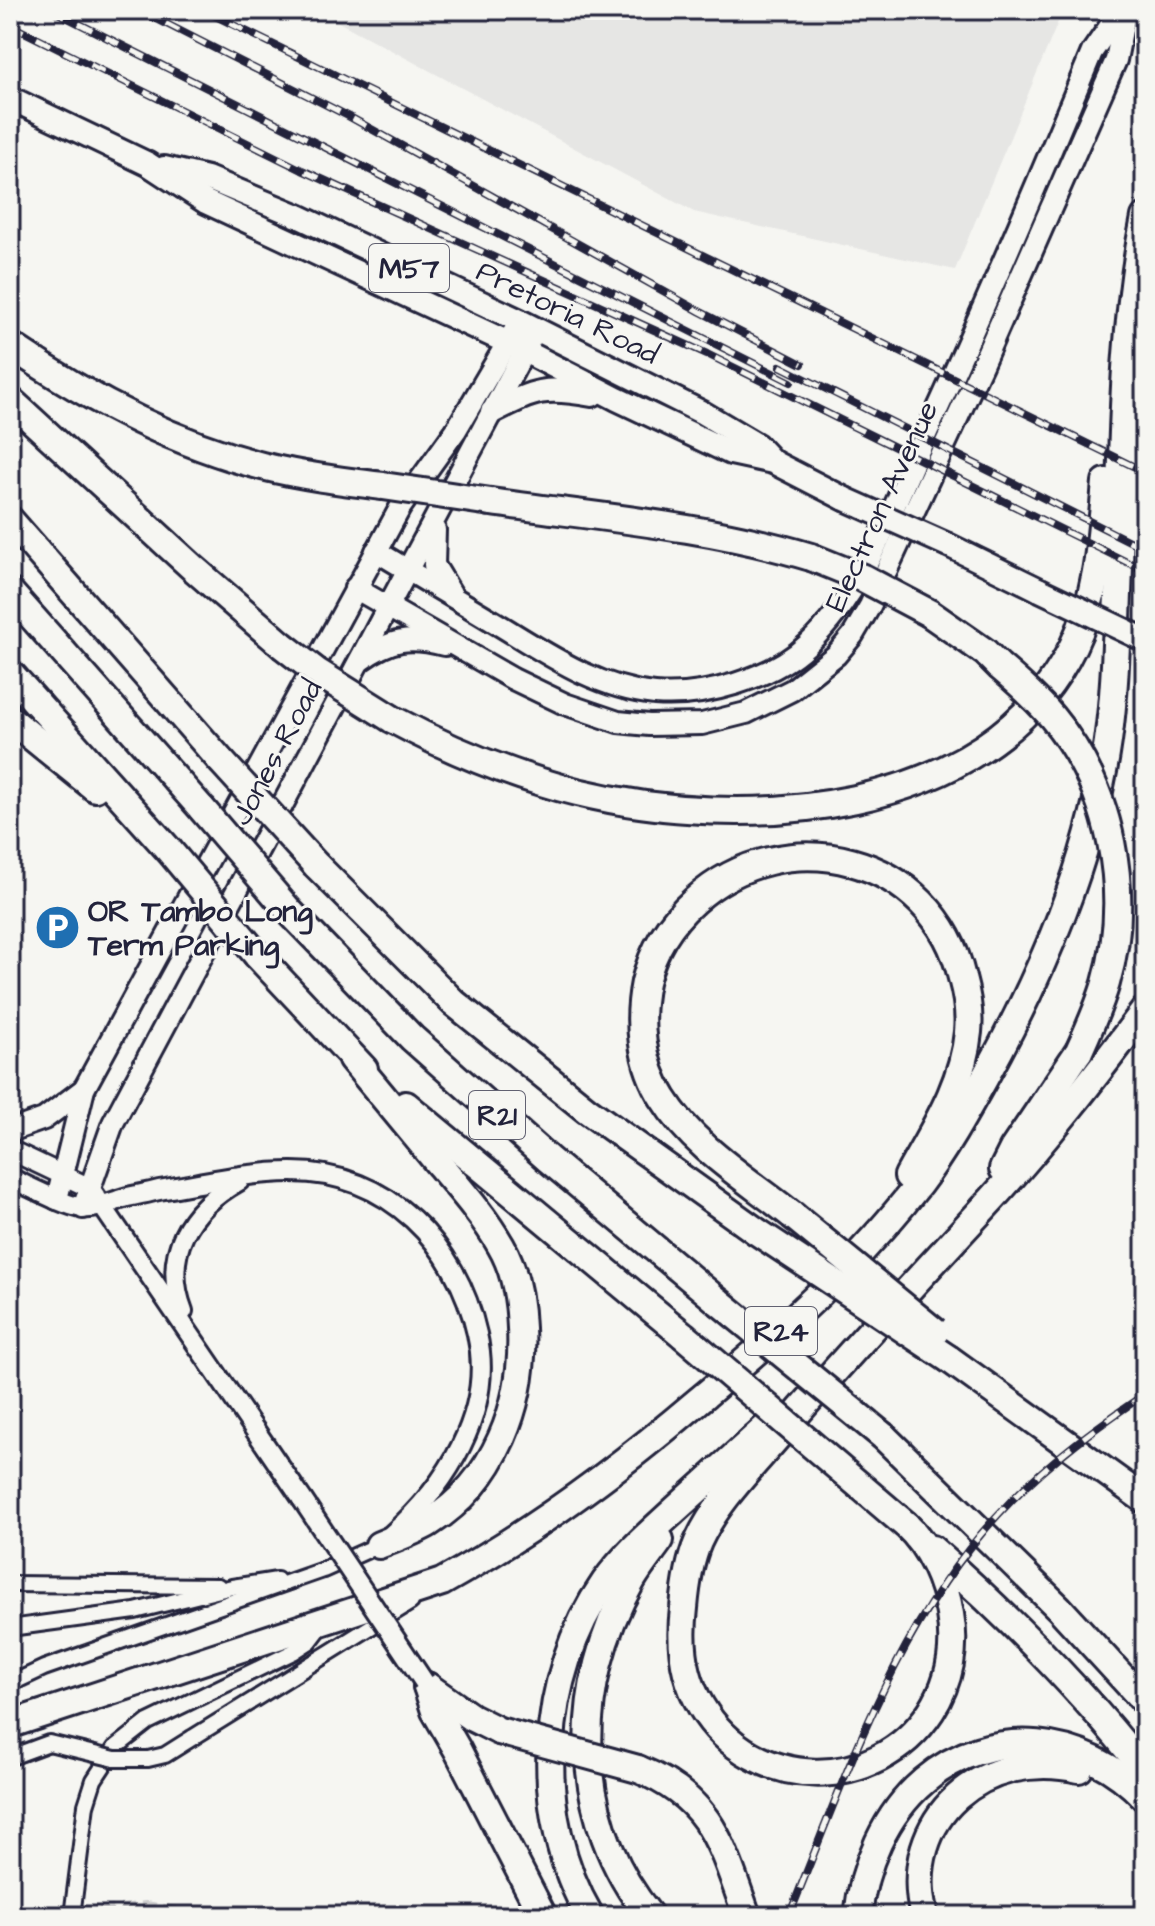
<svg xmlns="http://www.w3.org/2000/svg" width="1155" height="1926" viewBox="0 0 1155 1926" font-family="'Architects Daughter',sans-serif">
<rect width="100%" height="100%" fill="#f6f6f2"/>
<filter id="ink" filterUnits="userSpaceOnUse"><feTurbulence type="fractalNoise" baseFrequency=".0125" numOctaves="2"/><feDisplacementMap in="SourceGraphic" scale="16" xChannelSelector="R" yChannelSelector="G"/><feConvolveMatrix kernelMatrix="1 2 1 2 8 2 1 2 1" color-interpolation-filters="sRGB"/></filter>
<g filter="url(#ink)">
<!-- built -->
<polygon fill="#e6e6e4" points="316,10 1063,10 955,270 694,212"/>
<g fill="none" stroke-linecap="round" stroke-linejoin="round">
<!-- minor-tunnel -->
<polyline stroke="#cccccd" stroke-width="14" stroke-dasharray="14 7" stroke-linecap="butt" points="79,1916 146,1908 195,1916"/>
<defs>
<g id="minor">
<polyline points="10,1584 218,1586"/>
<polyline points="10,1628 135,1611 232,1587 277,1580"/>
<polyline points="10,1684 44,1668 323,1570 379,1545"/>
<polyline points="192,1738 411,1602"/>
<polyline points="72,1916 86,1805 94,1780 115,1748 148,1722 293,1652 310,1641 323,1624"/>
</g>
<g id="tertiary">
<polyline points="10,1150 90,1188 302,1499"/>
<path d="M10 1178C28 1186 65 1206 83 1208 97 1210 111 1202 124 1198 135 1195 148 1193 159 1190 203 1183 248 1172 292 1172 388 1172 457 1244 477 1334 495 1412 446 1486 390 1536"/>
<path d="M183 1311C161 1254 189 1209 239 1181"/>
</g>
<g id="secondary">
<polyline points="435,530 434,565 451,593"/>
<path d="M376 551C416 575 456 599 496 623 546 653 595 688 655 694 703 698 771 679 807 645 864 592 891 511 923 441 982 313 1038 183 1092 52L1110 26 1122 20"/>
<polyline points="355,588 513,679 565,704 618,722 649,725 702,724 746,713 792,690 836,655 853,635 870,606 982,365 1116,60 1126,10"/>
<path d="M361 660C391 639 409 636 444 645"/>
<polyline points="10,1131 44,1119 84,1089"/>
<polyline points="57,1199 84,1089 400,508 456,430 520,321"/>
<polyline points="83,1208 113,1123 536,329"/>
</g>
<g id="primary">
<polyline points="10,98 148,164 206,202 513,345 617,399 731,453 773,462 845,499"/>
<polyline points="164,168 207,178 298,216 520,321 703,413 757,445 773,462"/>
<path d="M492 412C536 390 543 386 592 395"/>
<polyline points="948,545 1040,590"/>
</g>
<g id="motorway">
<path d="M10 345C86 397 173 443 262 466 302 476 342 481 383 486"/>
<polyline points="10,400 192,567 282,645"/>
<path d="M491 502C598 517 708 526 811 557"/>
<polyline points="10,520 221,761"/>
<polyline points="10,592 202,809"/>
<polyline points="929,613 985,652 999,666"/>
<polyline points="10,673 168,849"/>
<polyline points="10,719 95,788"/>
<path d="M392 719C450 750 513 776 577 792 740 832 989 820 1073 646 1098 595 1101 538 1106 482"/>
<polyline points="316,865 453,1002 587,1110 756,1231"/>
<polyline points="290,912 412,1038 548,1159 719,1302"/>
<polyline points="257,955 364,1069"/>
<path d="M352 1059C381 1094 409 1128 438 1163 460 1189 484 1216 501 1246 515 1270 520 1300 521 1328 525 1403 496 1481 429 1523 414 1532 396 1538 379 1545"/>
<polyline points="406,1105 683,1335"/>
<polyline points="1003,1169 1013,1149 1079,1051"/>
<path d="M792 1215C748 1180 693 1147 663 1098 641 1064 637 1022 645 982 653 949 669 923 694 901 785 818 934 855 962 978 967 996 970 1013 968 1032 963 1085 933 1130 908 1176"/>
<polyline points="949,1359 1145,1500"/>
<polyline points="883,1436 1059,1608 1145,1702"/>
<path d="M906 1525C930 1547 945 1582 950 1614 956 1648 950 1682 931 1711 876 1795 753 1793 701 1706 683 1677 680 1641 684 1608 686 1585 689 1563 698 1542 717 1500 755 1464 784 1429 851 1350 922 1275 992 1199 1047 1139 1096 1075 1145 1010"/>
<path d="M932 1549C1009 1617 1082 1690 1145 1771"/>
<polyline points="427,1686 435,1711 457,1749 543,1916"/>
<polyline points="427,1686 471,1717 499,1731"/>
<path d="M14 1723 442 1582C533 1532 617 1470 697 1402 777 1335 855 1267 919 1184 944 1151 964 1115 984 1079 1042 974 1091 861 1108 741 1115 692 1116 643 1118 594 1123 469 1120 340 1145 217"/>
<path d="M638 1769C713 1799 722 1847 747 1916"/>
<path d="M590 1916C531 1816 539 1676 605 1582 625 1554 652 1531 677 1508 708 1480 740 1451 771 1423"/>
<path d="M650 1916C571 1819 571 1686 632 1580 640 1566 651 1553 660 1540"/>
<path d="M858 1916C863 1867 885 1814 924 1781 991 1724 1086 1734 1145 1798"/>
<path d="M924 1916C899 1817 985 1747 1079 1769"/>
</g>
</defs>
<!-- minor casing -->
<use href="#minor" stroke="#22223b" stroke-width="20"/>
<!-- tertiary casing -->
<use href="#tertiary" stroke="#22223b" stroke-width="24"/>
<!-- secondary casing -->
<use href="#secondary" stroke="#22223b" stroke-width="26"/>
<!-- primary casing -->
<use href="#primary" stroke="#22223b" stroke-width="28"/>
<!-- motorway casing -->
<use href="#motorway" stroke="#22223b" stroke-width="32"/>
<!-- minor -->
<use href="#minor" stroke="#f6f6f2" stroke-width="14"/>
<!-- tertiary -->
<use href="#tertiary" stroke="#f6f6f2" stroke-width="18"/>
<!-- secondary -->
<use href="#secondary" stroke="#f6f6f2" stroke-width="20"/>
<!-- primary -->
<use href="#primary" stroke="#f6f6f2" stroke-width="22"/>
<!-- motorway -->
<use href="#motorway" stroke="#f6f6f2" stroke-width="26"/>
<defs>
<g id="rail">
<polyline points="52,10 791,382"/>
<polyline points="139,10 348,116 701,312 802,364"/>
<polyline points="203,10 1145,472"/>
<polyline points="10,25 302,170 707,354 1145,571"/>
<polyline points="780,366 1145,549"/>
<path d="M789 1916C848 1771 899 1614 1012 1500 1052 1459 1098 1426 1145 1394"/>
</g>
</defs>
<!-- rail casing -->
<use href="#rail" stroke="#22223b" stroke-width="8"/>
<!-- rail -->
<use href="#rail" stroke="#f6f6f2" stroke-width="5" stroke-dasharray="15" stroke-linecap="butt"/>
<defs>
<polyline id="minor-bridge" points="11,1757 49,1743 115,1759 148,1759 165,1755 192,1738"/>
<polyline id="tertiary-bridge" points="302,1499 424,1682"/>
<g id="primary-bridge">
<polyline points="845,499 948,545"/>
<polyline points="1040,590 1145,640"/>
</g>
<g id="motorway-bridge">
<polyline points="383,486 491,502"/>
<polyline points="811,557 863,578 929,613"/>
<polyline points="282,645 317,672 392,719"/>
<path d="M999 666C1018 682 1036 698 1052 717 1112 789 1132 893 1106 983 1099 1007 1089 1029 1079 1051"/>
<polyline points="221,761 316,865"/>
<polyline points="202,809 290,912"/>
<polyline points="168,849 257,955"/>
<polyline points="792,1215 935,1332"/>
<polyline points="756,1231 949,1359"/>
<polyline points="719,1302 883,1436"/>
<polyline points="683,1335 906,1525"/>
<polyline points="499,1731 638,1769"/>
</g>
</defs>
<!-- minor-bridge casing -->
<use href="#minor-bridge" stroke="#22223b" stroke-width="20" stroke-linecap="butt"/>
<!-- tertiary-bridge casing -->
<use href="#tertiary-bridge" stroke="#22223b" stroke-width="24" stroke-linecap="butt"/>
<!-- primary-bridge casing -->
<use href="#primary-bridge" stroke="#22223b" stroke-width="28" stroke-linecap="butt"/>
<!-- motorway-bridge casing -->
<use href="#motorway-bridge" stroke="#22223b" stroke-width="32" stroke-linecap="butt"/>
<!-- minor-bridge -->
<use href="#minor-bridge" stroke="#f6f6f2" stroke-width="14"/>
<!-- tertiary-bridge -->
<use href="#tertiary-bridge" stroke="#f6f6f2" stroke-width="18"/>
<!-- primary-bridge -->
<use href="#primary-bridge" stroke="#f6f6f2" stroke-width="22"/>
<!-- motorway-bridge -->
<use href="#motorway-bridge" stroke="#f6f6f2" stroke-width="26"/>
</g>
</g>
<!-- icons -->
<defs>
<symbol id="parking-disc" viewBox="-11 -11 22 22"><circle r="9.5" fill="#1f6fb2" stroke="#f6f6f2"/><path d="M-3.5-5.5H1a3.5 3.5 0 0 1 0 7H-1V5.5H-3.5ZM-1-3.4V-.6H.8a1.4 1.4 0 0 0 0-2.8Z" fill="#fff"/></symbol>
</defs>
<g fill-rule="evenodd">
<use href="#parking-disc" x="32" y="902" width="51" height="51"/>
</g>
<g text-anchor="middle" stroke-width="6" stroke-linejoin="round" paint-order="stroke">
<!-- shield labels -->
<g fill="#f6f6f2" stroke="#626272" stroke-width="2">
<rect x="369" y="244" width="80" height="48" rx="6"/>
<rect x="469" y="1091" width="56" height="48" rx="6"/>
<rect x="745" y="1307" width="72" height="48" rx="6"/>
</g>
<g font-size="28" font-weight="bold" fill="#22223b">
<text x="409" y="278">M57</text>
<text x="497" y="1125">R21</text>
<text x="781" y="1341">R24</text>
</g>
<!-- street labels -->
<g font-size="30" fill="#22223b" stroke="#f6f6f2">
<text transform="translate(568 312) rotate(26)" y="10">Pretoria Road</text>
<text transform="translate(881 506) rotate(-65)" y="10">Electron Avenue</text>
<text transform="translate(276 752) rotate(-62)" y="10">Jones Road</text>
</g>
<!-- poi labels -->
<g font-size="30" font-weight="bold" fill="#22223b" stroke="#f6f6f2" text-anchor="start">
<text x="88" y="921">OR Tambo Long<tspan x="88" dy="34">Term Parking</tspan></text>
</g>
</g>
<!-- margin -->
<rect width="1155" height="1926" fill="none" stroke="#f6f6f2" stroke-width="40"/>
<rect x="20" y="20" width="1115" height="1886" fill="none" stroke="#22223b" stroke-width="3" filter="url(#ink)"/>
</svg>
